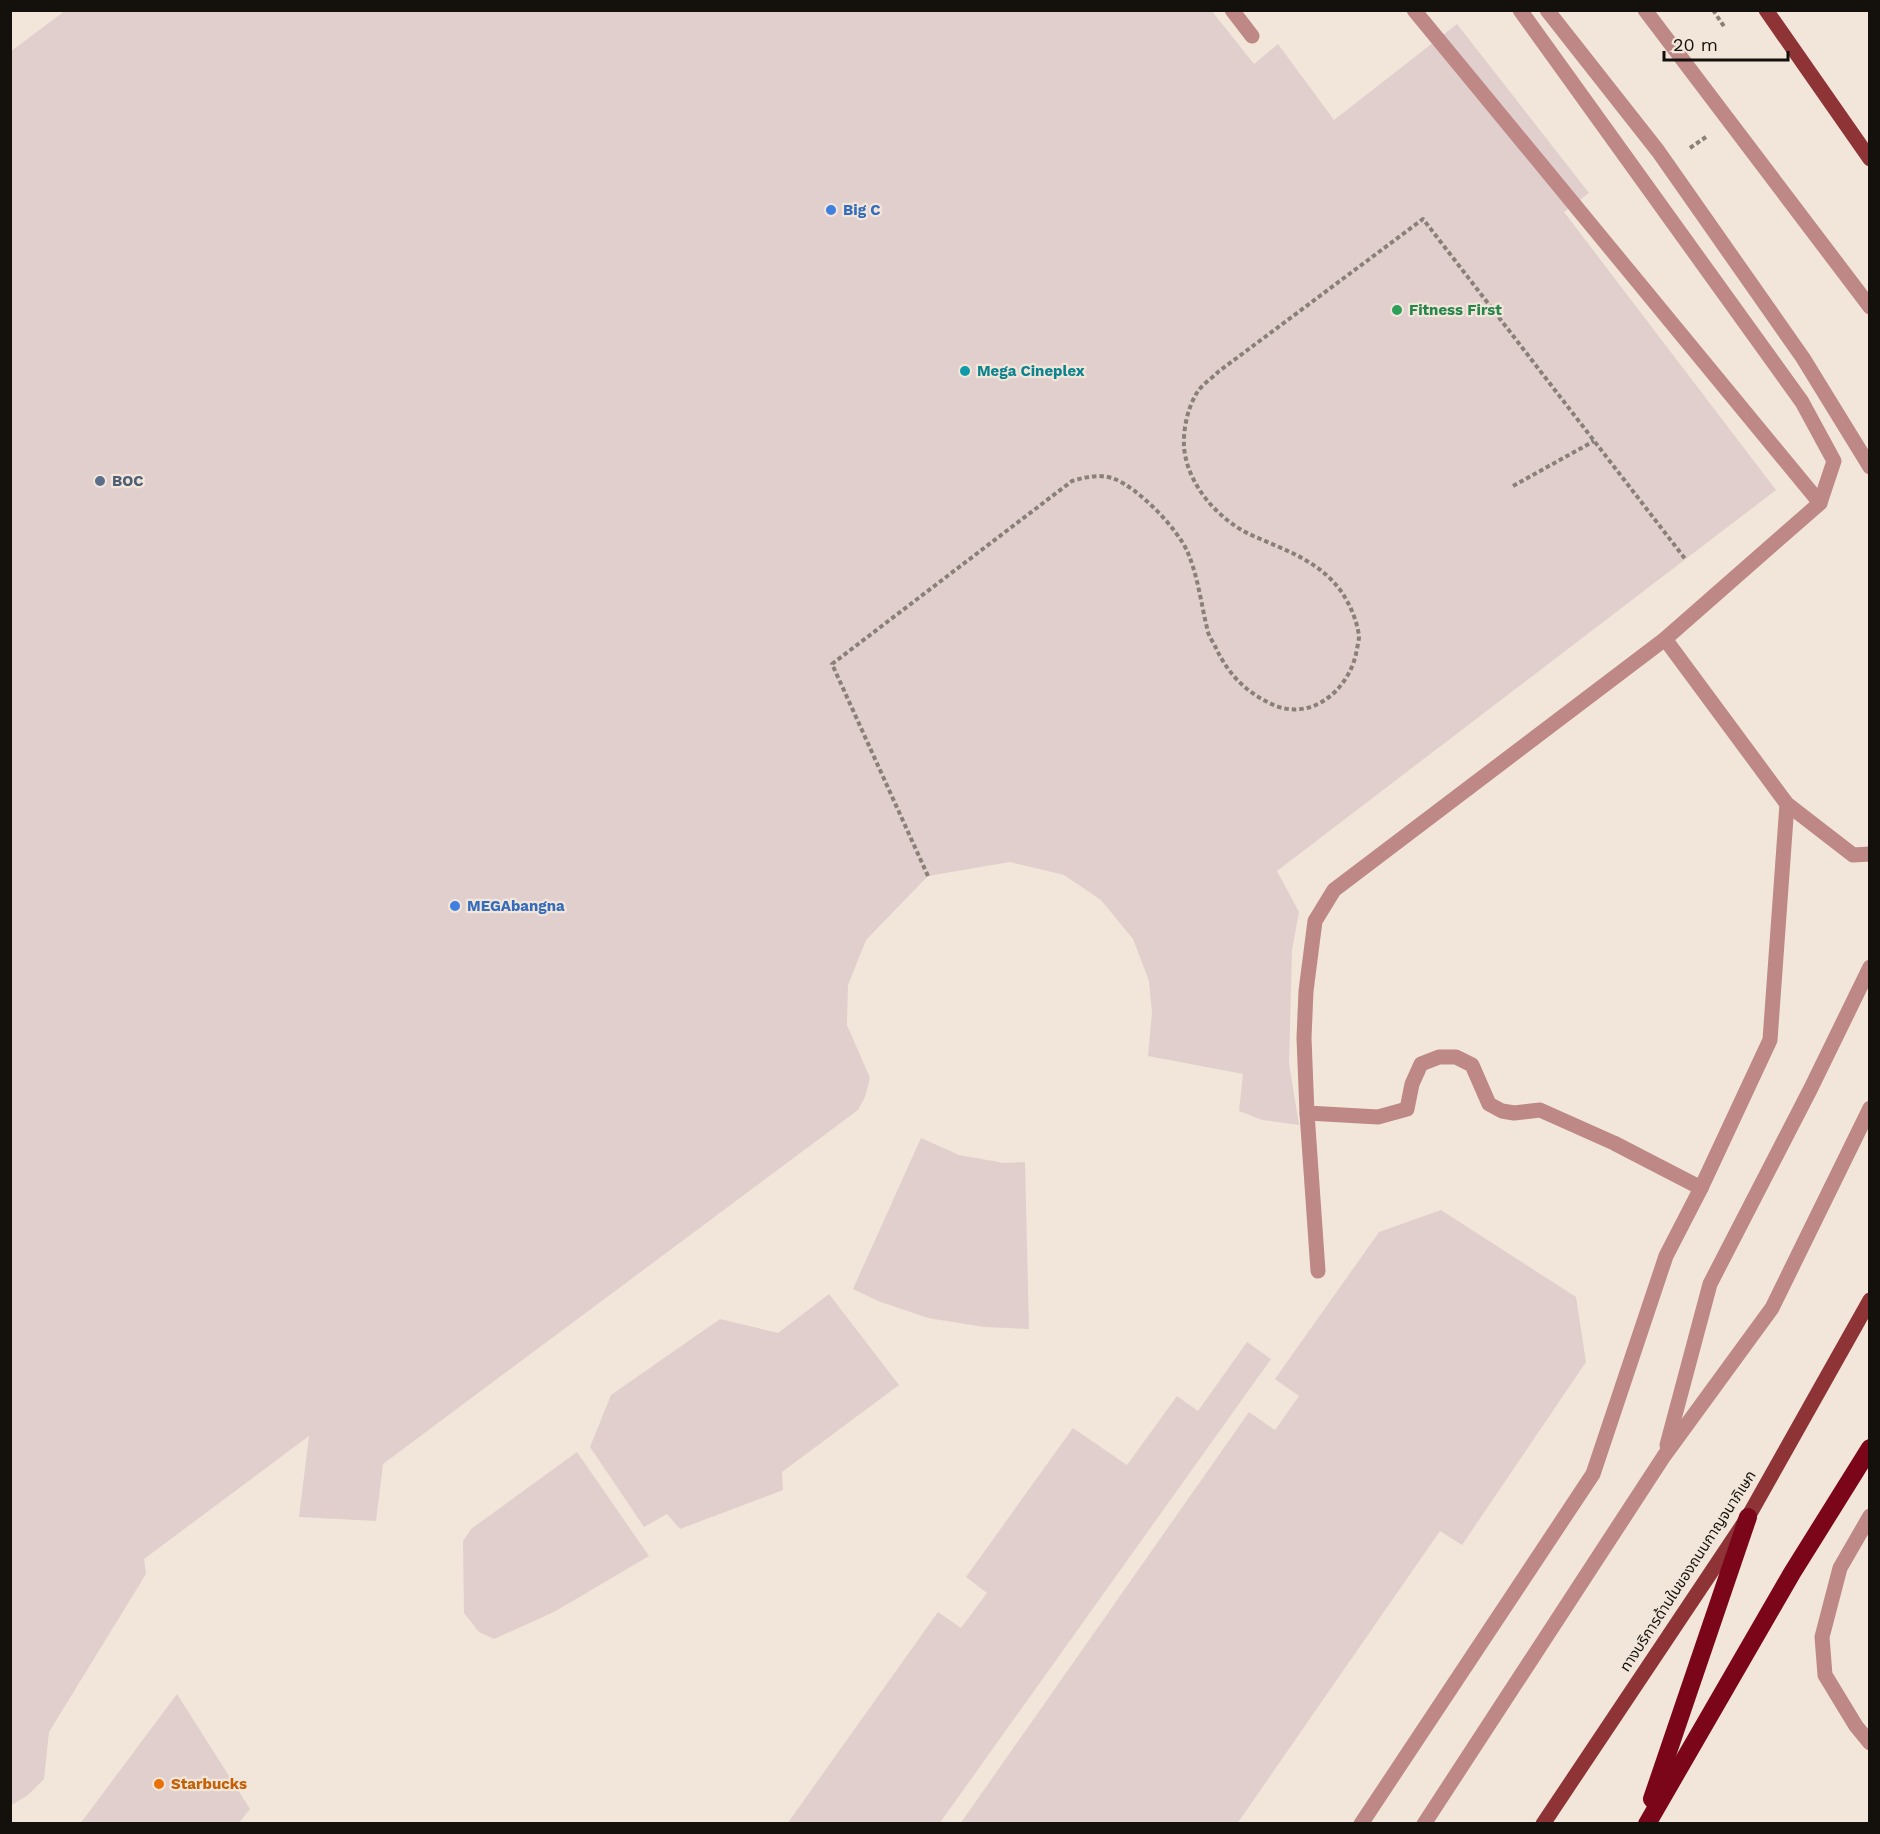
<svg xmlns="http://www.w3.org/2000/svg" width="1880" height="1834" viewBox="0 0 1880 1834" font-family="'Work Sans','Noto Sans Thai',sans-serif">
<rect width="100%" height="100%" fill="#f2e6da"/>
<!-- building -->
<g fill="#e1cfcd">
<polygon points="66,10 1211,10 1254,64 1278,44 1334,120 1457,24 1589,193 1564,212 1776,490 1277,871 1299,912 1292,950 1289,1063 1299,1125 1262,1120 1239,1111 1243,1074 1148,1056 1152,1013 1149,981 1133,939 1101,900 1064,875 1010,862 928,876 866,940 848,985 847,1025 870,1078 865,1097 858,1110 383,1464 376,1521 299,1517 309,1436 144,1559 146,1574 49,1732 44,1779 28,1795 10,1806 10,52"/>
<polygon points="921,1138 959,1155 1004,1163 1025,1162 1029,1329 984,1327 928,1318 878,1301 853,1289"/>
<polygon points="1441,1210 1576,1297 1586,1362 1462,1545 1440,1531 1237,1824 960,1824 1249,1412 1275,1430 1299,1396 1275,1379 1379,1232"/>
<polygon points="829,1294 899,1385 782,1472 783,1490 680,1529 667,1514 644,1527 590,1447 611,1395 720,1319 778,1333"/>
<polygon points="1247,1342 1271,1359 939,1824 787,1824 938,1612 961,1628 987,1593 966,1577 1073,1428 1127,1465 1177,1396 1198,1411"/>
<polygon points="577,1452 649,1556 554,1612 494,1639 479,1632 464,1613 463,1541 471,1529"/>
<polygon points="177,1694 250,1809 238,1824 80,1824"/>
</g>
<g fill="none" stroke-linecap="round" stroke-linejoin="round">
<!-- path -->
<g stroke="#898078" stroke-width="4" stroke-dasharray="4.5 3" stroke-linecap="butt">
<polyline points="1713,10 1725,28"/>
<polyline points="1690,148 1706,137"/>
<polyline points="1513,486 1594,441"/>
<path d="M928 876 832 664 1072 481C1086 477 1098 474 1112 478 1138 487 1178 529 1188 553 1198 577 1201 603 1207 628 1208 635 1213 642 1216 648 1229 676 1248 694 1276 706 1314 720 1348 689 1356 654 1357 648 1359 641 1359 636 1357 621 1351 607 1343 594 1320 560 1284 550 1249 534 1217 518 1187 484 1184 447 1183 429 1188 406 1198 391 1203 384 1212 378 1218 372L1423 219 1686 560"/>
</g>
<!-- minor -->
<g stroke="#bd8886" stroke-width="15">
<polyline points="1232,10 1252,36"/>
<polyline points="1414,10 1820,503"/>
<polyline points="1520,10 1802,402 1834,461 1820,503 1665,639 1334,890 1315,921 1306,991 1304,1038 1307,1113 1378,1117 1407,1109 1412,1084 1421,1064 1439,1057 1456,1057 1472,1065 1489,1104 1502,1111 1514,1113 1540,1110 1614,1143 1701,1188"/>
<polyline points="1547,10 1658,151 1803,358 1870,467"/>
<polyline points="1645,10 1870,307"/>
<polyline points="1665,639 1787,804 1853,855 1870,854"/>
<polyline points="1307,1113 1318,1271"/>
<polyline points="1667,1445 1710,1284 1811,1088 1870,967"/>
<polyline points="1870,1516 1840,1568 1822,1637 1825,1675 1856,1726 1870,1743"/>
<polyline points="1361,1824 1593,1474 1666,1256 1701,1188 1770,1040 1787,804"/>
<polyline points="1424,1824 1664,1456 1772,1308 1870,1108"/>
</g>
<!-- major -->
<g stroke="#8f3436" stroke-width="15">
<polyline points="1766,10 1870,159"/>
<polyline points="1543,1824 1748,1517 1870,1300"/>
</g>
<!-- highway -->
<g stroke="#7b0519" stroke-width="18">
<polyline points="1652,1799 1748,1517"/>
<polyline points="1647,1824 1792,1573 1870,1448"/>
</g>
</g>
<!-- markers -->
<g fill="#3f7fe0" stroke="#f2e6da" stroke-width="2">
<circle cx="831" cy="210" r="6"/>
<circle cx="455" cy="906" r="6"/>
</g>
<circle fill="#2e9e5b" stroke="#f2e6da" stroke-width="2" cx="1397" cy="310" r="6"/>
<circle fill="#0f9aa8" stroke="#f2e6da" stroke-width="2" cx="965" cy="371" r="6"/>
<circle fill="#5c6f8a" stroke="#f2e6da" stroke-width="2" cx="100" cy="481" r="6"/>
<circle fill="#e8710a" stroke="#f2e6da" stroke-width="2" cx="159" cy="1784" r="6"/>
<g text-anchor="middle" stroke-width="4.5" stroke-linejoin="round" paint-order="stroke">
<!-- shop labels -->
<g font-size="15" font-weight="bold" fill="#366cbe" stroke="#f2e6da" text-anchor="start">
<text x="843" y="215">Big C</text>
<text x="467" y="911">MEGAbangna</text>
</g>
<!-- leisure labels -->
<g font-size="15" font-weight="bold" fill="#27864d" stroke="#f2e6da" text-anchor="start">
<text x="1409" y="315">Fitness First</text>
</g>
<!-- culture labels -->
<g font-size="15" font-weight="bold" fill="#0d838f" stroke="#f2e6da" text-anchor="start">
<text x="977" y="376">Mega Cineplex</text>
</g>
<!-- service labels -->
<g font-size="15" font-weight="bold" fill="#4e5e75" stroke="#f2e6da" text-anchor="start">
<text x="112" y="486">BOC</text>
</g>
<!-- street labels -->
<g font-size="15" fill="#14100c" stroke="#f2e6da">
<text transform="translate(1688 1571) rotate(-57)" y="5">ทางบริการด้านในของถนนกาญจนาภิเษก</text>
</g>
<!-- food labels -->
<g font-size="15" font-weight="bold" fill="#c56008" stroke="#f2e6da" text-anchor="start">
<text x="171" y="1789">Starbucks</text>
</g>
</g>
<!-- border -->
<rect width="1880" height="1834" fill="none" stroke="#14100c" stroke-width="24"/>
<!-- scale -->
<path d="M1664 51v9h124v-9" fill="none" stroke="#14100c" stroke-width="3"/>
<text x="1673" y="51" font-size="18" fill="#14100c" stroke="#f2e6da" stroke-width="4.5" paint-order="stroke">20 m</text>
</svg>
